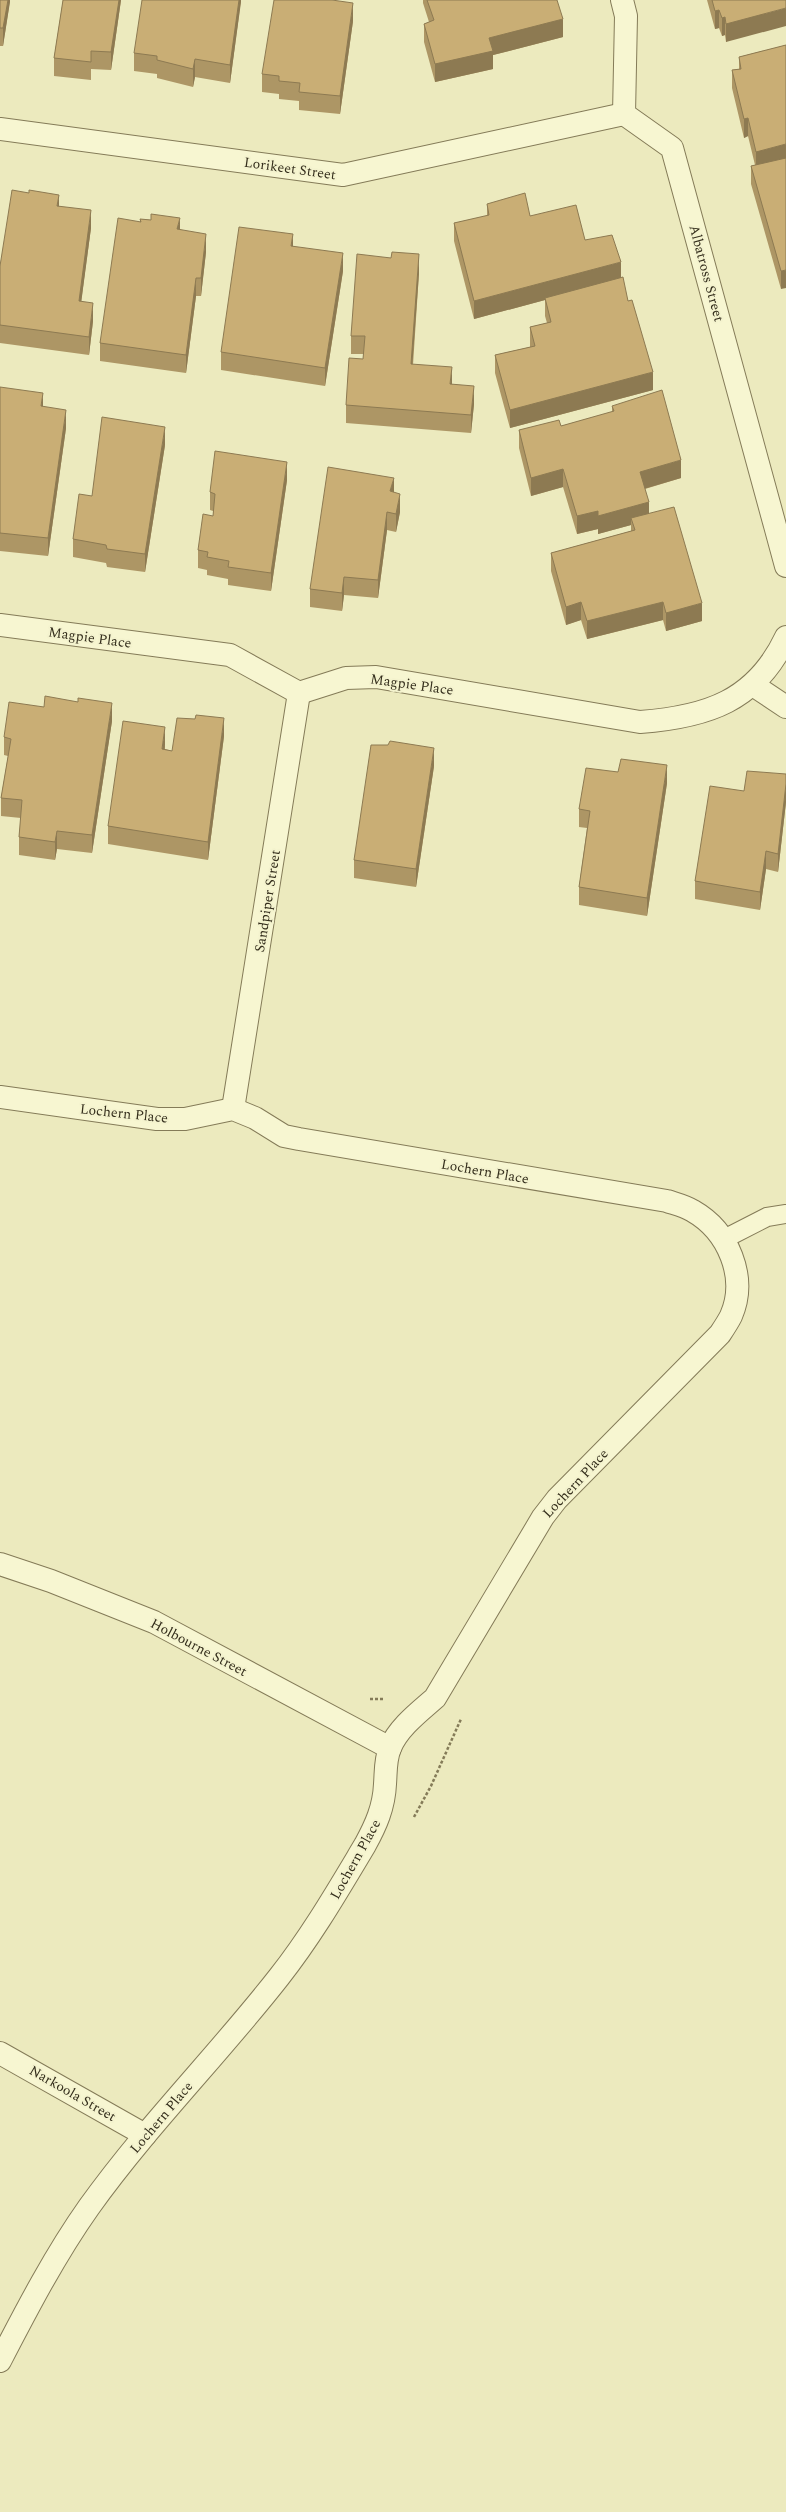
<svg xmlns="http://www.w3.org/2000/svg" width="786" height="2512" viewBox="0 0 786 2512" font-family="Spectral,serif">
<rect width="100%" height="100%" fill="#eceabe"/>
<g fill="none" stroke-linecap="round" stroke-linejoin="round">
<defs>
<polyline id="service" points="724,1239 767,1217 786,1214"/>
<g id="minor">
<polyline points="622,0 626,16 624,114 672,148 786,566"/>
<polyline points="0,129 343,175 624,114"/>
<path d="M0 625 230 655 299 693 346 678 376 677 640 722C707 717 756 701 786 637"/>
<polyline points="753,685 786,707"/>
<path d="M0 1097 157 1119H185L233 1109 255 1118 284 1136 299 1139 667 1201C676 1204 685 1206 693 1211 728 1231 748 1277 731 1316 728 1322 724 1328 720 1334L557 1499 543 1517 435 1698C419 1712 398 1728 390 1748 385 1760 386 1772 385 1784 384 1807 376 1825 365 1845 338 1890 312 1935 279 1977 218 2055 147 2126 89 2207 55 2255 27 2309 0 2361"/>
<polyline points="233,1109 299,693"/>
<polyline points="0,1564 51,1581 154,1622 390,1748"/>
<polyline points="0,2053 145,2135"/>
</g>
</defs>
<!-- service casing -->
<use href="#service" stroke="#847b58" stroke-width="20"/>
<!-- minor casing -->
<use href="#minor" stroke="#847b58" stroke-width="24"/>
<!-- path -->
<g stroke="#847b58" stroke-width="2.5" stroke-dasharray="3 2" stroke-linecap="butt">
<polyline points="370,1699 384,1699"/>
<polyline points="414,1817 431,1786 461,1719"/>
</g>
<!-- service -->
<use href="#service" stroke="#f7f6d1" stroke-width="18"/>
<!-- minor -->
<use href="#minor" stroke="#f7f6d1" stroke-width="22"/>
</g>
<!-- wall -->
<g fill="#ad9665">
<polygon points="0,0 10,0 3,46 0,46"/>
<polygon points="63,0 121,0 111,70 91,69 91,80 54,76 54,58"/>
<polygon points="241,0 230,83 195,77 193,87 157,78 157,74 134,71 134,53"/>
<polygon points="423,0 557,0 563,37 493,55 493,69 435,82 424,42 424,24 429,22 423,3"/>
<polygon points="707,0 786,0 726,42 725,35 722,36 719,28 715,29"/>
<polygon points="353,21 340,114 299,110 299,101 279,99 279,94 262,92 262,74"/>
<polygon points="786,45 781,289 751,184 751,166 755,165 748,136 744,138 732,88 732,70 739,69 739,57"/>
<polygon points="487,204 530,216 585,240 621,277 653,390 510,428 495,373 495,355 530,347 530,327 547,323 545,316 545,300 474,319 454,241 454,223 487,216"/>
<polygon points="59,206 91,228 81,302 93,321 89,355 0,343 0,266"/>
<polygon points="151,214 180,229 206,252 201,296 196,296 186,373 100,361 100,343 140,222 140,219 151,220"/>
<polygon points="293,246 343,271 325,386 221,370 221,352"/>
<polygon points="419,273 413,365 452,384 474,404 471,433 346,423 346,405 363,359 364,354 351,354 351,336"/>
<polygon points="0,387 43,407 66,428 48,556 0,551"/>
<polygon points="612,406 681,478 645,489 649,513 702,621 666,631 663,620 587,639 581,620 566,625 551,571 551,553 631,531 631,525 598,534 598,529 577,534 563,487 531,496 519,448 519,430 561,426 612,412"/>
<polygon points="165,445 145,572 107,567 106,563 73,557 73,539 92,496"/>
<polygon points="287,480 271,591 228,585 228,579 207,575 207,570 198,568 198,550 213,516 213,511 210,510 210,492"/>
<polygon points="394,492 400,512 396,532 387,530 378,598 344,595 342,611 310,607 310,589"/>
<polygon points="112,721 92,853 57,849 55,860 19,855 19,837 21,818 1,816 1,798 8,756 4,755 4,737"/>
<polygon points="224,736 208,860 108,844 108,826 165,745 165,749 172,751"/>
<polygon points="434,766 416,887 354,878 354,860"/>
<polygon points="786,774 786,802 778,872 766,869 760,910 695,899 695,881 744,791"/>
<polygon points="667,783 647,916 579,905 579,887 587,828 579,827 579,809"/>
</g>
<!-- shaded-wall -->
<g fill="#8d7a52">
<polygon points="8,0 10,0 10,2 3,46 3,28"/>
<polygon points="119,0 121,0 111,70 111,52"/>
<polygon points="239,0 241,0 241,2 230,83 230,65"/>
<polygon points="353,3 353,21 340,114 340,96"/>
<polygon points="786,8 786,26 726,42 726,24"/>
<polygon points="719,10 719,28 715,29 715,11"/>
<polygon points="725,17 725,35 722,36 722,18"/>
<polygon points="563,19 563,37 493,55 493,69 435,82 435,64 489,38"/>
<polygon points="195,59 195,77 193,87 193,69"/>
<polygon points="748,118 748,136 744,138 744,119"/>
<polygon points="786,144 786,162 756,170 756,152"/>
<polygon points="59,195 59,213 57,206"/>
<polygon points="91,210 91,228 79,319 79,301"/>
<polygon points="180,218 180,236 177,229"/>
<polygon points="206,234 206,252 201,296 201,278"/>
<polygon points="293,234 293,252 291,246"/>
<polygon points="343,253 343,271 325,386 325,368"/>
<polygon points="419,254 419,273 411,382 411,364"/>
<polygon points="621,262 621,280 545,298 545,300 474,319 474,301"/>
<polygon points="786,270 786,288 781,289 781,271"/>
<polygon points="196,278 196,296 186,373 186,355"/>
<polygon points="93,303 93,321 89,355 89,337"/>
<polygon points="452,367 452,385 450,384"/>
<polygon points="653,372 653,390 510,428 510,410"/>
<polygon points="474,386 474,404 471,433 471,415"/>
<polygon points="43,393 43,411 41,406"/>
<polygon points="66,410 66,428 48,556 48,538"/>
<polygon points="165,427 165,445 145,572 145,554"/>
<polygon points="681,460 681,478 640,490 640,472"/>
<polygon points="287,462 287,480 271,591 271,573"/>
<polygon points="563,469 563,487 531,496 531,478"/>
<polygon points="394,478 394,496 390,491"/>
<polygon points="400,494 400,512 396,532 396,514"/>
<polygon points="649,502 649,520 631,518 631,525 598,534 598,516"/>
<polygon points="598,511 598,529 577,534 577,516"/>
<polygon points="387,512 387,530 378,598 378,580"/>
<polygon points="344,577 344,595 342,611 342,593"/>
<polygon points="581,602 581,620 566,625 566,607"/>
<polygon points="663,602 663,620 587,639 587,621"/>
<polygon points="702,603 702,621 666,631 666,613"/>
<polygon points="112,703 112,721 92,853 92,835"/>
<polygon points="224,718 224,736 208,860 208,842"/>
<polygon points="165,727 165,745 162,767 162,749"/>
<polygon points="434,748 434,766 416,887 416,869"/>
<polygon points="667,765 667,783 647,916 647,898"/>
<polygon points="786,784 786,802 778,872 778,854"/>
<polygon points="57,831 57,849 55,860 55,842"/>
<polygon points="766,851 766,869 760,910 760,892"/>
</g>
<!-- building -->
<g fill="#c9ae75" stroke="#8d7a52">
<polygon points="0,0 8,0 3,28 0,28"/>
<polygon points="63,0 119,0 111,52 91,51 91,62 54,58"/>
<polygon points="142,0 239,0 230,65 195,59 193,69 157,60 157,56 134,53"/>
<polygon points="274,0 332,0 353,3 340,96 299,92 300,83 279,81 279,76 262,74"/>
<polygon points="427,0 557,0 563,19 489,38 493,51 435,64 424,24 434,20"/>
<polygon points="712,0 786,0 786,8 726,24 725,17 722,18 719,10 715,11"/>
<polygon points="786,45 786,144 756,152 748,118 744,119 732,70 741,69 739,57"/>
<polygon points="786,158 786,270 781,271 751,166"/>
<polygon points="12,190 29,193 29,190 59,195 57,206 91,210 79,301 93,303 89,337 0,325 0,266"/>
<polygon points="525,193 530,216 576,205 585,240 612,235 621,262 474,301 454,223 489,215 487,204"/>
<polygon points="151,214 180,218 177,229 206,234 201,278 196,278 186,355 100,343 118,218 141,222 140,219 151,220"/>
<polygon points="239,227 293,234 291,246 343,253 325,368 221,352"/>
<polygon points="392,252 419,254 411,364 452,367 450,384 474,386 471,415 346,405 349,358 363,359 365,336 351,336 357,254 391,258"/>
<polygon points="623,277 628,301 632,300 653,372 510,410 495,355 535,346 530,327 551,322 545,298"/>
<polygon points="0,387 43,393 41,406 66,410 48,538 0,533"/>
<polygon points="662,390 681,460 640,472 649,502 598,516 598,511 577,516 563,469 531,478 519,430 559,420 561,426 614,411 612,406"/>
<polygon points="102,417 165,427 145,554 107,549 106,545 73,539 79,494 92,496"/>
<polygon points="215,451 287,462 271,573 228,567 229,561 207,557 208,552 198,550 203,514 213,516 215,494 210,492"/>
<polygon points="328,467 394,478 390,491 400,494 396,514 387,512 378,580 344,577 342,593 310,589"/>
<polygon points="674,507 702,603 666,613 663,602 587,621 581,602 566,607 551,553 635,530 631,518"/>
<polygon points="45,696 78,702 78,698 112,703 92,835 57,831 55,842 19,837 22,800 1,798 11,739 4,737 9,702 44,707"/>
<polygon points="196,715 224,718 208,842 108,826 123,721 165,727 162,749 172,751 177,718 195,719"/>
<polygon points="390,741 434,748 416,869 354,860 371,745 388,745"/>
<polygon points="621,759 667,765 647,898 579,887 590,811 579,809 586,768 618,772"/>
<polygon points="747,771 786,774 786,784 778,854 766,851 760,892 695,881 710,786 744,791"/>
</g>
<g text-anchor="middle" stroke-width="4" stroke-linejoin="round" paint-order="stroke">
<!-- street labels -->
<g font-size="14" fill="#342e1c" stroke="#f4f3ce">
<text transform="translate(290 168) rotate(8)" y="5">Lorikeet Street</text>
<text transform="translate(707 273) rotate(75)" y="5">Albatross Street</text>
<text transform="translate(90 637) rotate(8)" y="5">Magpie Place</text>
<text transform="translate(412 684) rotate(8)" y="5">Magpie Place</text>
<text transform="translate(267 901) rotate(-81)" y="5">Sandpiper Street</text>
<text transform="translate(124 1113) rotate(6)" y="5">Lochern Place</text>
<text transform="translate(485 1171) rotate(10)" y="5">Lochern Place</text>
<text transform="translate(575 1483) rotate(-47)" y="5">Lochern Place</text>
<text transform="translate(199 1647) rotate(28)" y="5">Holbourne Street</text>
<text transform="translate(355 1859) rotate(-61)" y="5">Lochern Place</text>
<text transform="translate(73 2093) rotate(30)" y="5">Narkoola Street</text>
<text transform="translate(161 2117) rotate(-50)" y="5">Lochern Place</text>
</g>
</g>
</svg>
